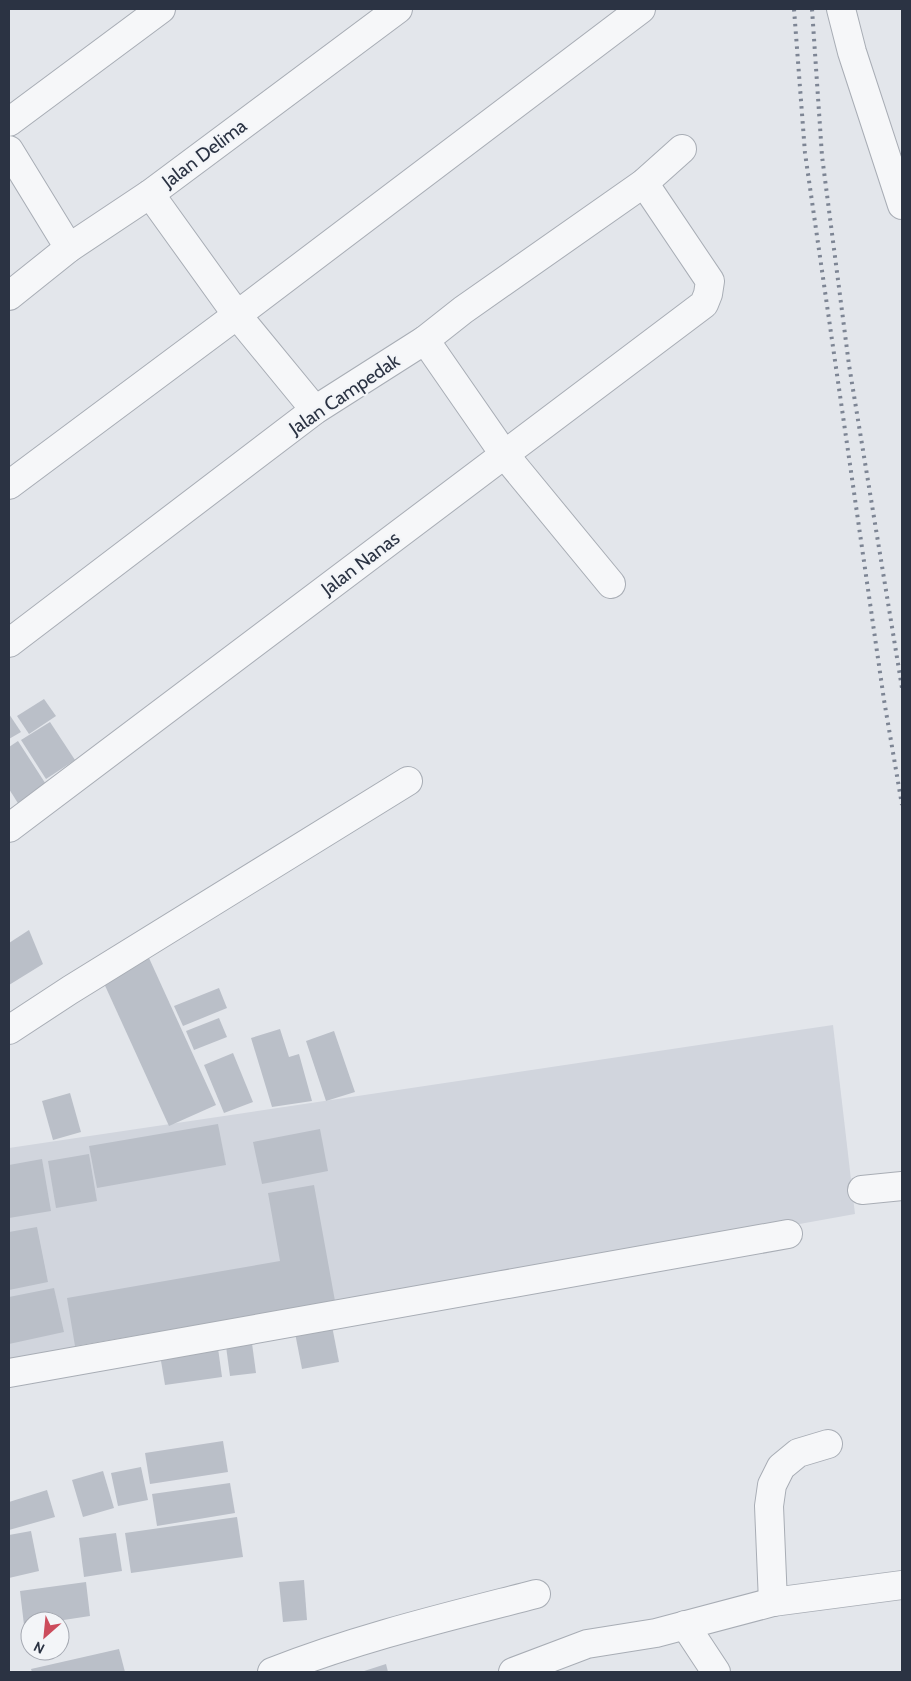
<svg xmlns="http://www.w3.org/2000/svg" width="911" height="1681" viewBox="0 0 911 1681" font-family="Cabin,sans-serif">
<rect width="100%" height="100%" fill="#e3e6eb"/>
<!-- built -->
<polygon fill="#d1d5dd" points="833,1025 855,1214 9,1366 9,1148"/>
<!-- building -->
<g fill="#babfc8">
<polygon points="44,699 56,716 29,734 17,716"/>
<polygon points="9,714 21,732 9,739"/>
<polygon points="50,722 75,760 46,779 21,740"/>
<polygon points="18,741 49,789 21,808 9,789 9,747"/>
<polygon points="29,930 43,964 9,985 9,943"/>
<polygon points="149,958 216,1105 169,1126 102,979"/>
<polygon points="219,988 227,1008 183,1026 174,1006"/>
<polygon points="219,1018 227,1037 194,1050 186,1031"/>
<polygon points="280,1029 289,1057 299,1054 312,1101 272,1107 251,1038"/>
<polygon points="334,1031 355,1092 326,1101 306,1041"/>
<polygon points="233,1053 253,1102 224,1113 204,1065"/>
<polygon points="70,1093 81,1132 53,1140 42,1101"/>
<polygon points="218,1124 226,1165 97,1188 89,1146"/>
<polygon points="320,1129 328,1171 262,1184 253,1142"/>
<polygon points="89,1154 97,1201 56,1208 48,1161"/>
<polygon points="42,1159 51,1211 9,1218 9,1165"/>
<polygon points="314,1185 335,1301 75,1346 67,1298 280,1261 268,1193"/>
<polygon points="37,1227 48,1282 9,1290 9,1232"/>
<polygon points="54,1288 64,1332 9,1344 9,1297"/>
<polygon points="332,1326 339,1362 302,1369 295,1333"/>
<polygon points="251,1336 256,1373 230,1376 225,1339"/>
<polygon points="217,1341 222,1377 165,1385 159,1349"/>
<polygon points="223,1441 228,1472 150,1484 145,1453"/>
<polygon points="141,1467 148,1500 118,1506 111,1473"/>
<polygon points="103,1471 114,1508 83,1517 72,1480"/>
<polygon points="230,1483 235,1513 157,1526 152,1494"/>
<polygon points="47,1490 55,1517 9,1530 9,1502"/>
<polygon points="237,1517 243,1557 131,1573 125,1533"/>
<polygon points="31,1531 39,1571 9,1578 9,1535"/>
<polygon points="116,1533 122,1571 84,1577 79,1538"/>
<polygon points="304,1580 307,1620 283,1622 279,1582"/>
<polygon points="86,1582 90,1616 57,1621 30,1621 30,1625 24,1625 20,1591"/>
<polygon points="119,1649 125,1672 32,1672 31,1669"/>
<polygon points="386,1664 388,1672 361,1672"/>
</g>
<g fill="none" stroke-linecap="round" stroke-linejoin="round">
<defs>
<g id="minor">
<polyline points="841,9 852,52 902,205"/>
<polyline points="9,122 161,9"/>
<polyline points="9,150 69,248"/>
<polyline points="150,194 237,315 315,410"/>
<polyline points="9,296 69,248 150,194 398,9"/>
<polyline points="425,340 504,454 611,584"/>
<polyline points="9,485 237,315 641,9"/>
<polyline points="9,643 315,410 425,340 463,310 644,183 682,149"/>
<polyline points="9,828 704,304 708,294 710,281 644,183"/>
<polyline points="9,1030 70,990 408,781"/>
<polyline points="862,1190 902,1186"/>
<polyline points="9,1373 788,1234"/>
<polyline points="773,1602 769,1506 772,1485 781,1467 798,1453 828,1444"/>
<polyline points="685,1625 716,1672"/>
<path d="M272 1672C358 1638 447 1617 536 1594"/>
<polyline points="513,1672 587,1644 656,1633 773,1602 902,1585"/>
</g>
</defs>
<!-- minor casing -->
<use href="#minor" stroke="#a8adb5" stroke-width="30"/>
<!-- minor -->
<use href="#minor" stroke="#f6f7f9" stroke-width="28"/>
<!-- rail -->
<g stroke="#7d8594" stroke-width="4" stroke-dasharray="2.5 5" stroke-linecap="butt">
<polyline points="794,9 805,153 884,700 902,805"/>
<polyline points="812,9 822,156 849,365 902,688"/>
</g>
</g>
<g text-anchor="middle" stroke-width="4.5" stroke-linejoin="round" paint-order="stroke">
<!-- street labels -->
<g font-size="19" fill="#2b3343" stroke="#f3f5f8">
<text transform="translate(204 153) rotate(-37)" y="7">Jalan Delima</text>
<text transform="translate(344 394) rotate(-34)" y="7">Jalan Campedak</text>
<text transform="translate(360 563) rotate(-37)" y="7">Jalan Nanas</text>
</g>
</g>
<!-- border -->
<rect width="911" height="1681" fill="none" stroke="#2b3343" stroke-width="20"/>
<!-- north arrow -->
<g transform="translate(45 1636) rotate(207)"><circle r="24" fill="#f3f5f8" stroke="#a3a7b0"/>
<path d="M0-4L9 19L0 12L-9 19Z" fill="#cc4c5c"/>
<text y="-8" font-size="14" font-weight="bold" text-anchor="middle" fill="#2b3343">N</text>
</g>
</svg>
